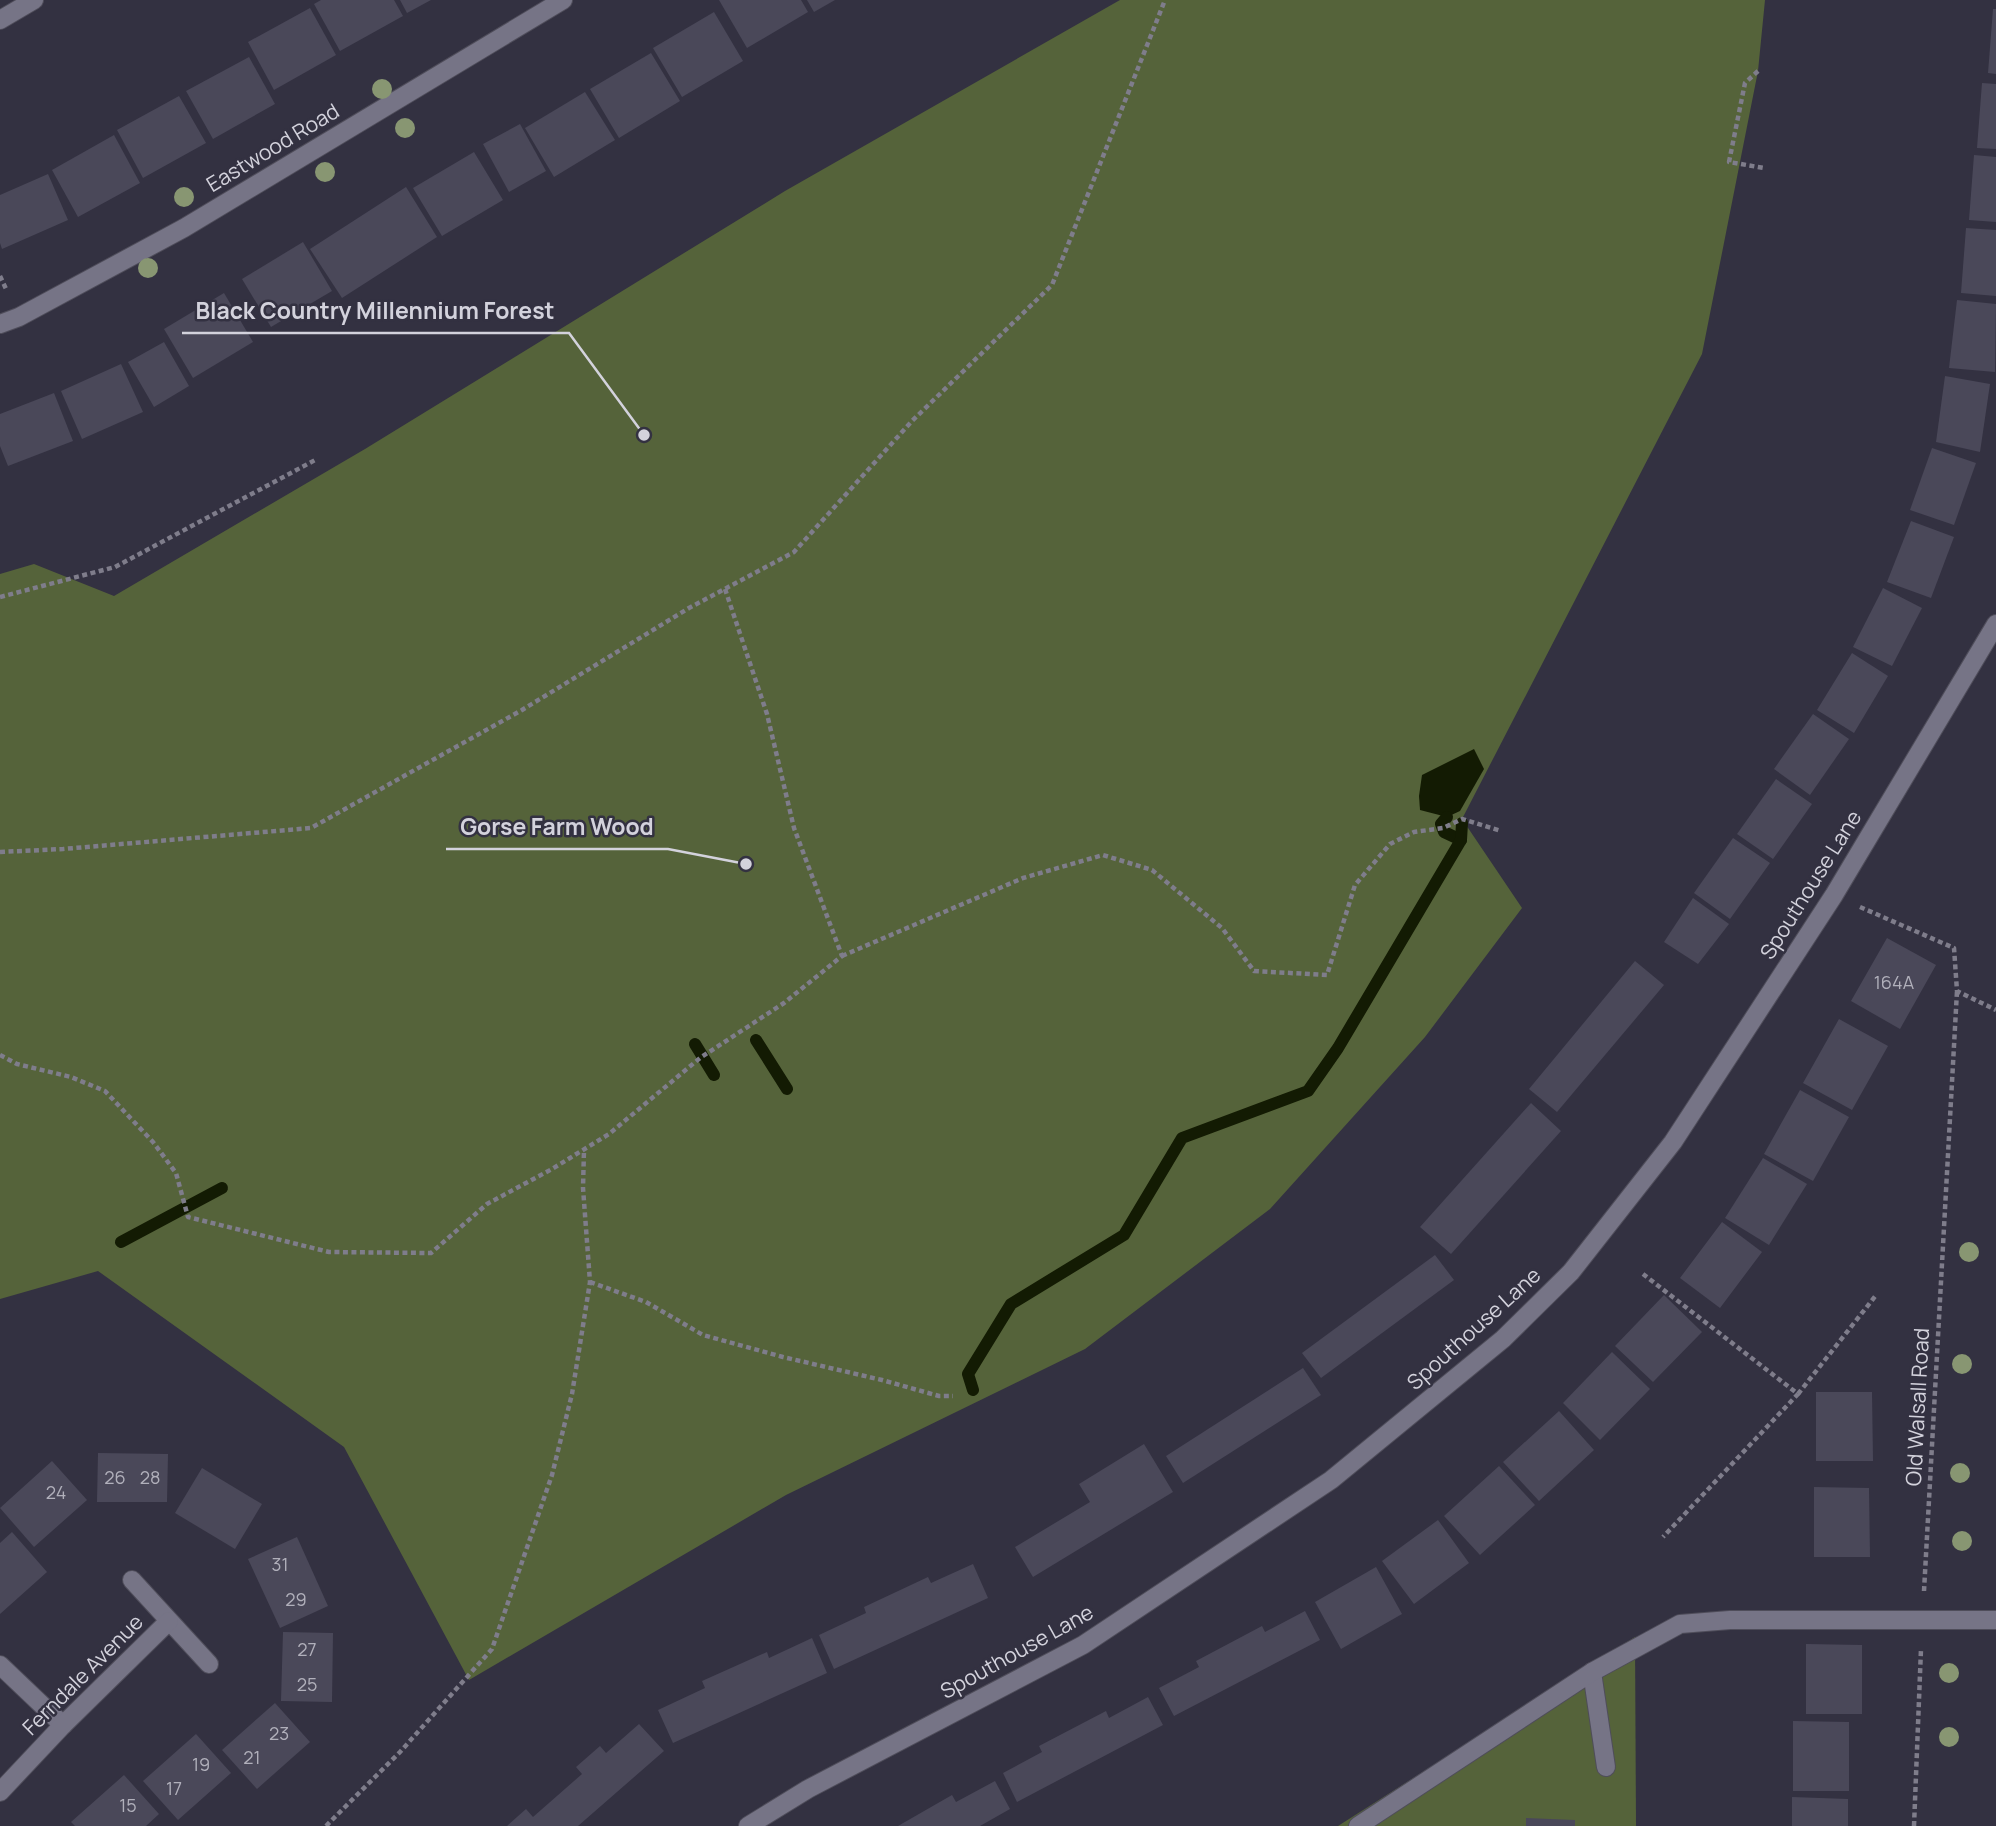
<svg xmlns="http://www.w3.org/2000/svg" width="1996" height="1826" viewBox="0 0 1996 1826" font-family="Manrope,sans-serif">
<rect width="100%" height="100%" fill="#333141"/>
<!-- green -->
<g fill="#55633a">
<polygon points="1120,0 1765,0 1758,71 1702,354 1462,819 1522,908 1425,1037 1270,1209 1085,1349 786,1495 469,1680 344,1447 98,1271 0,1299 0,574 34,564 114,596 365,449 785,191"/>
<polygon points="1635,1637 1636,1826 1338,1826"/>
</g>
<!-- water -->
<polygon fill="#131b03" points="1474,749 1484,769 1460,811 1447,817 1420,810 1419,796 1422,775"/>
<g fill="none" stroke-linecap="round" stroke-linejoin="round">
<!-- stream -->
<g stroke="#131b03" stroke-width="12">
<polyline points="1447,817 1441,824 1444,832 1461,840"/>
<polyline points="756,1040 787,1089"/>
<polyline points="695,1044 714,1075"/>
<polyline points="121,1242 222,1188"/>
<polyline points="973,1390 968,1374 1011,1304 1124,1235 1182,1138 1308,1091 1338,1048 1461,840 1462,823"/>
</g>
</g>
<!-- building -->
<g fill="#4a4859">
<polygon points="321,0 394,0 403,16 340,51 314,4"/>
<polygon points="400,0 431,0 407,13"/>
<polygon points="719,0 801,0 808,12 747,48"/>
<polygon points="807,0 835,0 814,12"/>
<polygon points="310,8 336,55 274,90 248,42"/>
<polygon points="1993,9 1996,9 1996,74 1988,73"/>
<polygon points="714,12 743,61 682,97 653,48"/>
<polygon points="651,53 680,101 619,138 590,89"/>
<polygon points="249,57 275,104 213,139 186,91"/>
<polygon points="1982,83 1996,84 1996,149 1977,148"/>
<polygon points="585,92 615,140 554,177 525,128"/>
<polygon points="179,96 206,143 143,178 117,130"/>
<polygon points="520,124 546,171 509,192 483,144"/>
<polygon points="114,135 140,183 78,217 52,170"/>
<polygon points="474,152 503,200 442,236 413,188"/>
<polygon points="1974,155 1996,157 1996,222 1969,220"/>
<polygon points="48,174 68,220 2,249 0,243 0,195"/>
<polygon points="406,187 437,237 342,298 310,249"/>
<polygon points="1966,228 1996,230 1996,296 1961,293"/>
<polygon points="303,242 332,291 271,327 242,279"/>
<polygon points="224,293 253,342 193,378 164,329"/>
<polygon points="1957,300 1996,304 1995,372 1949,368"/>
<polygon points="164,342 189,386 154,407 128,362"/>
<polygon points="121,364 143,412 82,439 61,391"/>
<polygon points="1945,376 1990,384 1980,452 1936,442"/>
<polygon points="54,393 73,441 8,466 0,446 0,414"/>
<polygon points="1932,448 1976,463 1954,525 1910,510"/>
<polygon points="1911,521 1954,537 1931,598 1887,582"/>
<polygon points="1883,588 1922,608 1892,666 1853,647"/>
<polygon points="1852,653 1888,676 1854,733 1817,710"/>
<polygon points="1813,714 1849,739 1810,795 1774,769"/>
<polygon points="1776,779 1812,804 1773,859 1737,834"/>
<polygon points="1733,838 1770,863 1730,919 1694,893"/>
<polygon points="1693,898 1729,924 1698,964 1664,942"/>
<polygon points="1887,938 1936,965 1900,1029 1851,1001"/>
<polygon points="1635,961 1664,985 1557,1112 1529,1089"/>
<polygon points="1839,1019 1888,1046 1852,1110 1803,1083"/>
<polygon points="1800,1090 1849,1117 1813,1181 1764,1154"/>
<polygon points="1531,1103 1561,1131 1451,1254 1420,1227"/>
<polygon points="1763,1158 1807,1184 1769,1245 1725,1218"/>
<polygon points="1722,1222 1762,1252 1720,1308 1680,1278"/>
<polygon points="1435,1255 1454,1280 1321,1378 1302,1353"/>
<polygon points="1664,1295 1702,1332 1653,1382 1615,1346"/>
<polygon points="1612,1352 1650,1389 1600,1440 1563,1403"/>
<polygon points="1303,1368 1321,1395 1183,1483 1166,1456"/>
<polygon points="1816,1392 1872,1392 1873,1461 1816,1461"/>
<polygon points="1559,1411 1594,1450 1539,1501 1503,1462"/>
<polygon points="1144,1444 1173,1492 1033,1577 1015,1547 1090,1502 1079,1484"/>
<polygon points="98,1453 168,1454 167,1502 97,1502"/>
<polygon points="52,1461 87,1500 34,1547 0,1508"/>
<polygon points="1499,1466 1535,1505 1480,1555 1444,1516"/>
<polygon points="202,1468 262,1504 235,1549 175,1513"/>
<polygon points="1814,1487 1869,1488 1870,1557 1814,1557"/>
<polygon points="1438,1520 1469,1563 1414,1604 1382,1561"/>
<polygon points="12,1532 47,1572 0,1614 0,1543"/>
<polygon points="297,1537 328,1606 280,1628 248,1559"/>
<polygon points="973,1564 988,1598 834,1669 819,1635 866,1613 864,1607 928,1577 931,1583"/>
<polygon points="1376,1567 1402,1614 1341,1649 1315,1602"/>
<polygon points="1305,1611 1320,1640 1174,1716 1159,1688 1199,1667 1196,1661 1262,1626 1265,1632"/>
<polygon points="283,1632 333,1633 332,1702 281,1701"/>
<polygon points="812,1638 827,1673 673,1743 658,1710 705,1688 702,1681 767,1652 769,1658"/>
<polygon points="1806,1644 1862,1645 1862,1714 1806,1714"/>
<polygon points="1148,1697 1163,1725 1017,1802 1003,1773 1042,1752 1039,1746 1106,1711 1109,1718"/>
<polygon points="275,1703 310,1742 257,1789 222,1750"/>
<polygon points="1793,1721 1849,1722 1849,1791 1793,1791"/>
<polygon points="639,1724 664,1751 578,1826 507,1826 526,1809 533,1817 582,1774 576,1767 600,1746 606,1753"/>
<polygon points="196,1734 231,1773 178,1820 143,1781"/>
<polygon points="124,1775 159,1814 146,1826 75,1826 71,1822"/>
<polygon points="995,1781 1010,1809 980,1826 898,1826 952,1795 956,1802"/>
<polygon points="1792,1797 1848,1799 1848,1826 1792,1826"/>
<polygon points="1526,1818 1575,1820 1575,1826 1526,1826"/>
</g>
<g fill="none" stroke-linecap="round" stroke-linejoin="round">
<defs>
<g id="minor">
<polyline points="0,20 34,0"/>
<polyline points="0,324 19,317 184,228 563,0"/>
<polyline points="132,1580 209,1664"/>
<polyline points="0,1665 63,1725"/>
<polyline points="1592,1672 1606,1767"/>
<polyline points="0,1792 63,1725 169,1621"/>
<polyline points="748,1826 808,1789 1083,1645 1331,1480 1503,1339 1571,1272 1673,1142 1834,895 1996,624"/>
<polyline points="1358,1826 1592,1672 1680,1624 1730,1620 1996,1620"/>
</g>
</defs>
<!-- minor casing -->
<use href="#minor" stroke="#4f4d5a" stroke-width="20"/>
<!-- path -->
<g stroke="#7f7d8b" stroke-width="4.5" stroke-dasharray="5 3.5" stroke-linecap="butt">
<polyline points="1758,71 1745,83 1729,162 1764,168"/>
<polyline points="0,276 7,291"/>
<polyline points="0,597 115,567 317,459"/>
<polyline points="0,852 63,849 311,828 522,710 689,608 794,552 912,421 1052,285 1165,0"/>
<polyline points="1860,907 1954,948 1957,991 1996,1010"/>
<polyline points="842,956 1023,878 1103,855 1152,870 1222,928 1254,971 1327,975 1355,885 1390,844 1414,832 1443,828 1462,819 1501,831"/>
<polyline points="0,1055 17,1064 71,1077 105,1091 153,1142 176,1173 188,1217 329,1252 431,1253 487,1204 552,1169 609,1134 700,1058 784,1003 842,956 794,828 767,714 725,589"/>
<polyline points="1643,1274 1798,1394 1663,1537"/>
<polyline points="590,1282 646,1302 703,1335 783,1357 882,1380 939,1396 953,1396"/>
<polyline points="1798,1394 1877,1294"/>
<polyline points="1924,1591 1957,991"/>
<polyline points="326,1826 400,1752 492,1649 552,1475 572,1394 590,1282 583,1188 584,1150"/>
<polyline points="1914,1826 1921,1649"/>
</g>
<!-- minor -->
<use href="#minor" stroke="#767486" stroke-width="18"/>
</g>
<!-- trees -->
<g fill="#889672">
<circle cx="382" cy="89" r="10"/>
<circle cx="405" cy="128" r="10"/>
<circle cx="325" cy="172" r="10"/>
<circle cx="184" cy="197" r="10"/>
<circle cx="148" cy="268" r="10"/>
<circle cx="1969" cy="1252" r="10"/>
<circle cx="1962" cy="1364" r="10"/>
<circle cx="1960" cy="1473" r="10"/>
<circle cx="1962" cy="1541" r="10"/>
<circle cx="1949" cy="1673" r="10"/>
<circle cx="1949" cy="1737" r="10"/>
</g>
<g text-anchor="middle" stroke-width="5" stroke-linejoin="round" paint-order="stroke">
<!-- number labels -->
<g font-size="18" fill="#b1b0bb">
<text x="1894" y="989">164A</text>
<text x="115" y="1484">26</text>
<text x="150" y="1484">28</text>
<text x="56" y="1499">24</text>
<text x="280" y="1571">31</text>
<text x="296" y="1606">29</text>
<text x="307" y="1656">27</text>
<text x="307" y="1691">25</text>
<text x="279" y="1740">23</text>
<text x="252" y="1764">21</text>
<text x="201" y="1771">19</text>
<text x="174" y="1795">17</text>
<text x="128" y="1812">15</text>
</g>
<!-- street labels -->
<g font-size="21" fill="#d3d2dc" stroke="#333141">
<text transform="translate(273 148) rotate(-31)" y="7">Eastwood Road</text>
<text transform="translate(1811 885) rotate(-58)" y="7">Spouthouse Lane</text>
<text transform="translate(1474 1329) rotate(-42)" y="7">Spouthouse Lane</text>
<text transform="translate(1918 1407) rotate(-87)" y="7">Old Walsall Road</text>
<text transform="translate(1017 1652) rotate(-29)" y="7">Spouthouse Lane</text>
<text transform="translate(83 1675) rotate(-45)" y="7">Ferndale Avenue</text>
</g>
</g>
<!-- callouts -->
<path fill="none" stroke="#d3d2dc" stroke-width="2.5" d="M644 435L569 333H182M746 864L668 849H446"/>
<g fill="#d3d2dc" stroke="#333141" stroke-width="2.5">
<circle cx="644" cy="435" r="7"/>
<circle cx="746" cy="864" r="7"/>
</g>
<g font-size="23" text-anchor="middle" font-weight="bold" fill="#d3d2dc" stroke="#333141" stroke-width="5" stroke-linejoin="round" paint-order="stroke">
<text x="375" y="319">Black Country Millennium Forest</text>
<text x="557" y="835">Gorse Farm Wood</text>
</g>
</svg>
